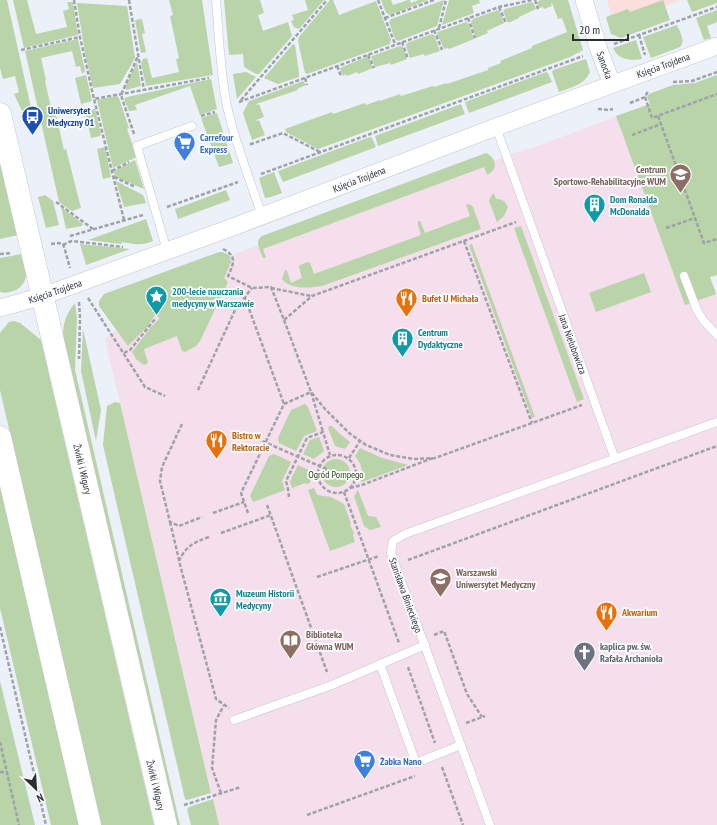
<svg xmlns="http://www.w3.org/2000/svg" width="717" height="825" viewBox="0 0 717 825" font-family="'PT Sans Narrow',sans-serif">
<rect width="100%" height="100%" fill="#ebf0f9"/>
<!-- industrial -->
<polygon fill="#fadfdc" points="607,0 681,0 614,25"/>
<!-- education -->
<polygon fill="#f5dfec" points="703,84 717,275 710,277 717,295 717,825 219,825 105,339 116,330 129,292 526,149 527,150"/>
<!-- green -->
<g fill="#b8d4a8">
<polygon points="0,0 7,0 32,112 29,117 27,118 24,112 22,111 14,94 19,92 15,76 3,79 0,68"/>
<polygon points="13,0 27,0 36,34 67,27 63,11 69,9 67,2 73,2 78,35 24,48"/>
<polygon points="169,0 202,0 213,75 146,86 141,63 143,59 147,58 152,78 179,72 176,59 179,58 170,16 173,15"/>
<polygon points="224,0 260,0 264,13 258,15 263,31 288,22 292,36 259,74 256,74 244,67 243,54 229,55"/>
<polygon points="305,0 324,0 299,29 294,27 291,21 294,20 292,15 308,10"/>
<polygon points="330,0 333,0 339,15 376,1 391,40 390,44 307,74 305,73 298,41 299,37"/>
<polygon points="381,0 391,0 393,5 408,0 410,0 411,3 419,0 428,0 390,15 386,13"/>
<polygon points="444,0 437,26 398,41 395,39 389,22 391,19"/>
<polygon points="449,0 479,0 480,3 472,6 474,13 442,25"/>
<polygon points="541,0 568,0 583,50 570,57 318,149 286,132 285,129 332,112 333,114 365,103 366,105 380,100 380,101 400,94 401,96 433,86 434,87 447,83 447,84 488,70 488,68 501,63 500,61 532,48 532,46 567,32 562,18 558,19 552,3 551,4 552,6 544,9 543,7 539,8 537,3 538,1"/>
<polygon points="663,0 670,20 621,38 611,34 606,17 628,9 630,12"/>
<polygon points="687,0 717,0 717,3 692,12"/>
<polygon points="532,2 534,4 536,9 519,17 519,18 508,23 503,11 505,9"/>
<polygon points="77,3 127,6 135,58 120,84 93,88 85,53"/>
<polygon points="498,10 500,12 504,23 487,31 488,33 476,38 471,22 473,19"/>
<polygon points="717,10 717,22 707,26 711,38 704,40 696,18"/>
<polygon points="142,19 145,33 142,34 146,52 141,53 135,20"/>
<polygon points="466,22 468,23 474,39 449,49 448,48 444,49 437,34 438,32"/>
<path d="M677 25C680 32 686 41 680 47L651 58 643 37Z"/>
<polygon points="432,34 434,35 440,51 425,56 424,54 410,58 406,46 407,43"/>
<polygon points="78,39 85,71 82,74 80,66 76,67 72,51 41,58 46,80 45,81 52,112 55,111 64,150 66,149 81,208 72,211 59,202 25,51"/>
<path d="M636 40 642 59C631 61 618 60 613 48Z"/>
<polygon points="293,44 295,45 299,73 299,77 278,84 264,78"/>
<polygon points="400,46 403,47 407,59 391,65 390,63 375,67 371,57 372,56"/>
<polygon points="367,57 369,58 373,68 358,74 357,72 347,76 346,74 343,76 340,69 342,67"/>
<path d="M586 59 590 72C584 85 572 87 559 92L552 72 553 70Z"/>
<polygon points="137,62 141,86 126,90 125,87"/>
<polygon points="246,72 256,77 237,99 233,74"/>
<polygon points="546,72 548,73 552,82 469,113 465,102"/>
<polygon points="86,75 92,101 81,104 75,78"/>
<polygon points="717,75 717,275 710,277 716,294 685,305 616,116 650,104 647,97 649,94 673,85 695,83"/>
<polygon points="211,79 217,109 200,115 190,86 135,105 137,110 129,111 124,99 127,97"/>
<polygon points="303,81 306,85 297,89 298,90 256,104 257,105 259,104 264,117 256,120 257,121 259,120 265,135 252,140 243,113 249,101"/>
<polygon points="117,96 119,98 129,128 127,129 137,157 113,168 97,100"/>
<polygon points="461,104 465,114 378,146 375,136"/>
<polygon points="95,109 101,134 100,136 91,138 85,111"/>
<polygon points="217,113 233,163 219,167 201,118"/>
<polygon points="370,137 372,138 376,147 283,182 278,171"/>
<polygon points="105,147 111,177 103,179 97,149"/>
<path d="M486 153C497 158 498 170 487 175L484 167 263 249 266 258H263C260 250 254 241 262 236Z"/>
<polygon points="0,159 18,235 0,239"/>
<polygon points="135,160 144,189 115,177 114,171"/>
<polygon points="274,172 282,193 271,197 265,198 259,178"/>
<polygon points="116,181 143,195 146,203 124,207"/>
<polygon points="226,190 230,200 178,219 175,209"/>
<path d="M494 193 496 199C503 199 505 201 508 207L504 216 497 222 489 201 491 196Z"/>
<polygon points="45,195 53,201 59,225 46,228 38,197"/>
<path d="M466 204 471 205 473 207 481 229 322 286C309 288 291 290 282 279L285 270 287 271 291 283 302 278 299 267 300 265 308 262 310 263 314 274 421 235 418 225V221H420L425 233 470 216Z"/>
<polygon points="61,207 83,224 82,226 66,229"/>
<path d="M146 219 153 241C142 246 133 244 122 242L121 244 88 240Z"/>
<polygon points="521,226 584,399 577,402 514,228"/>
<polygon points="80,244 130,249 86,265"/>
<polygon points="472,244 535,417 532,418 469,245"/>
<polygon points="219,252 223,252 230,256 231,262 224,278 228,282 200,341 196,346 185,352 182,351 177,336 144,349 148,363 144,365 136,359 132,352 151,327 160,318 155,315 147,327 128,346 99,306 99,301 104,294"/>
<path d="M22 254C24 260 27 268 26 274 26 287 12 295 0 292V258Z"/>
<polygon points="644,273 651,292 596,312 589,293"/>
<path d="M75 303 77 317 75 370 180 825H177L63 339C63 323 65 316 75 303Z"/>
<polygon points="14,321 20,323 41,340 154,825 101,825 0,390 0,333 9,322"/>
<polygon points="83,329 101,410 96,441 81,371"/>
<polygon points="115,402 120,403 211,793 187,800 185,799 103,445 107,406"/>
<polygon points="305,404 308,407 317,431 304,436 296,451 279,443 278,438 291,410"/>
<polygon points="329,426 332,426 340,434 350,442 345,449 335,446 328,428"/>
<polygon points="319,437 324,451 314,459 303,454 310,440"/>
<path d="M360 448 382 458 408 465 362 482 361 481C364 472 361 463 355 456Z"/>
<polygon points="274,454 291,462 282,481 285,490 253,502 250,496 269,456"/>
<circle cx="336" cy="473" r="14"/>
<polygon points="298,465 311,471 310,483 306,484 305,483 292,488 290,481"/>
<polygon points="0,486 79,825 51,825 0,608"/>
<polygon points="314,488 317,495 331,497 344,504 351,524 350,525 354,533 353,535 355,542 330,551 308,490"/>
<polygon points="358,490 368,516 376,517 381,527 370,530 364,526 354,496"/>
<polygon points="0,681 35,825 0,825"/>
<polygon points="213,799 219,825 191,825 187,809 189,807"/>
</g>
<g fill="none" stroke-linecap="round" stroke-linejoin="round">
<defs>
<g id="service">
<path d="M216 0C219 35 220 71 227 106 235 143 250 180 262 216"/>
<polyline points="496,127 615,459"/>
<polyline points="167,251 137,146 192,126"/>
<polyline points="684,276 697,310 703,320 717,335"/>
<polyline points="380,664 416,763 461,745"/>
<polyline points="234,720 332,685 425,645"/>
<polyline points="490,825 391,553 393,541 405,534 717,422"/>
</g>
<g id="minor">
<polyline points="584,0 599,50 612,84"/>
<polyline points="0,308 43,296 233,227 496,127 717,46"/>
</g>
<g id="secondary">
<polyline points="0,114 166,825"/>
<polyline points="0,437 90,825"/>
</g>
</defs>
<!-- service casing -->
<use href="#service" stroke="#c3c7d0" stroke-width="9"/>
<!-- minor casing -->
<use href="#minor" stroke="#c3c7d0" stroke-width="18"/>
<!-- secondary casing -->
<use href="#secondary" stroke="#c3c7d0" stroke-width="23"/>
<!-- path -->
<g stroke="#9fa2a9" stroke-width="2.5" stroke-dasharray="4 2" stroke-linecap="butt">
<polyline points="74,0 80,37 94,99"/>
<polyline points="129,0 144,90"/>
<polyline points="378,0 395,44"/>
<polyline points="535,0 538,9"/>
<polyline points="499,7 506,23"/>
<polyline points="385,18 434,0"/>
<polyline points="468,18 475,38"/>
<polyline points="439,28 446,0"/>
<polyline points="434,30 442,50"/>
<polyline points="639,35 645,55"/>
<polyline points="402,42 408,59"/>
<polyline points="614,44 717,7"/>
<polyline points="21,50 80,37"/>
<polyline points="368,55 374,68"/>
<polyline points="337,66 341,76"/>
<polyline points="305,78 307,85"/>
<polyline points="673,82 692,81 717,72"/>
<polyline points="645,97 652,118 717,94"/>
<polyline points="241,100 327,0"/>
<polyline points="239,102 499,7 532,0"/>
<polyline points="630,103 645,97 648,91"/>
<polyline points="598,109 609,110 613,109"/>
<polyline points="201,116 215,112"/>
<polyline points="658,116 704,243 717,239"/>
<polyline points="134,134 121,95 138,56"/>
<polyline points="632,135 661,124"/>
<polyline points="251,143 251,144 283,133 320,152"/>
<polyline points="112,171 129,162"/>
<polyline points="261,174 583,56"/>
<polyline points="114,177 135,187"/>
<polyline points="56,202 93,229"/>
<polyline points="167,207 238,182"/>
<polyline points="124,220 94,99 209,78"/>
<polyline points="666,228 695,218"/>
<polyline points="70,236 143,215"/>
<polyline points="464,241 532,423"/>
<polyline points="51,244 58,243 63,244 65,250 70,268"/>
<polyline points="63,245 69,242 72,241 123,247"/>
<path d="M223 249C237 256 234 263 228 276L252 288 271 287 284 320 312 296 516 222"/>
<polyline points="0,254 12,253"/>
<polyline points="271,288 311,296"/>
<polyline points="88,298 145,387 165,396"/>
<polyline points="245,298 284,404"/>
<polyline points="79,302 80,318 79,359"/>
<polyline points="284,320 311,392 325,409 349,433 366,445 390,455 414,459 435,458 582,405"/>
<polyline points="124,353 130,350 155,319"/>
<polyline points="198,390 236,308 252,288"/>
<polyline points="182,424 162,467 160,481 170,522 179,526 202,517"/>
<polyline points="246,434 340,475"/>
<circle cx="337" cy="474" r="19"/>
<polyline points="349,458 360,441"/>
<polyline points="350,488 362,485 433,458"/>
<polyline points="344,492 399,643"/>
<polyline points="289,497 288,489 286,481 307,438 323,432 330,455"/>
<polyline points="267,505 327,672"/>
<polyline points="213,513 244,502"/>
<polyline points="248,513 241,493 284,404 311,392 323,432"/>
<polyline points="170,522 179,560"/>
<polyline points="221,533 271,515"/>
<path d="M209 537C194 542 185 547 179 561L216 699 229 708"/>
<polyline points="408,560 717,446"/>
<polyline points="317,577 379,556"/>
<polyline points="0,627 46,825"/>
<polyline points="434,635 444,631 467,694 482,717"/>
<polyline points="408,667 435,743"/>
<polyline points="466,723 485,716"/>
<polyline points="0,742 19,825"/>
<polyline points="442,767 463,825"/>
<polyline points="0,772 7,772"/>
<polyline points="221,793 212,768 216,720 224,705"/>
<polyline points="184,805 241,787"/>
<polyline points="307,815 415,776"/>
</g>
<!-- service -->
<use href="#service" stroke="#fff" stroke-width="8"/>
<!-- minor -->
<use href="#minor" stroke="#fff" stroke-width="17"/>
<!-- secondary -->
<use href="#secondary" stroke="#fff" stroke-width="22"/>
</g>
<!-- icons -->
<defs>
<symbol id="bus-pin" viewBox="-11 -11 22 30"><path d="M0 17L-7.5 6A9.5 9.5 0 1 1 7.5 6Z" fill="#1a4fb4" stroke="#fcfdff"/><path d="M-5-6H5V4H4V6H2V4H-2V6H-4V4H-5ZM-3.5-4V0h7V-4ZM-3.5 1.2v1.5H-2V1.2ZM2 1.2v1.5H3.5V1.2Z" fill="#fff"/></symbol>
<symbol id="supermarket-pin" viewBox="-11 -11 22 30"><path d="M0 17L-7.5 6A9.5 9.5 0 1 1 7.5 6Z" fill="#3f7fe0" stroke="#fcfdff"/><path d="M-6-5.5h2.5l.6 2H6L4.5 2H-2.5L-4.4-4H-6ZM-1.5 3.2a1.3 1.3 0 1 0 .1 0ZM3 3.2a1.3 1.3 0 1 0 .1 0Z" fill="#fff"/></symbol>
<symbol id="university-pin" viewBox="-11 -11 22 30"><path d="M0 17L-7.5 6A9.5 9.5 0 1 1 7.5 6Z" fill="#8d6e63" stroke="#fcfdff"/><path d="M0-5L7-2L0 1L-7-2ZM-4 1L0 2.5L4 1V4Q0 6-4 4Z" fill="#fff"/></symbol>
<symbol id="building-pin" viewBox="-11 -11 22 30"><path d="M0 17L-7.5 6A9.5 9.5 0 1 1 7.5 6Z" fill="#0f9aa8" stroke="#fcfdff"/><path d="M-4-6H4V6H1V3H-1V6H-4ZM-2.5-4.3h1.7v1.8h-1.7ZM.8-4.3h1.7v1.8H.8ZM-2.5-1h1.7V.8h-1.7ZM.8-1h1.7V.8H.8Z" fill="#fff"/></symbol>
<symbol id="sight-pin" viewBox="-11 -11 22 30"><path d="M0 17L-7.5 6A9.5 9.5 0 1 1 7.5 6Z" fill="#0f9aa8" stroke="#fcfdff"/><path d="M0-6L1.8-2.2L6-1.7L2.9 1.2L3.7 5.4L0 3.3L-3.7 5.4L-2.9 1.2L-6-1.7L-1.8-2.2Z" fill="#fff"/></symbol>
<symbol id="restaurant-pin" viewBox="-11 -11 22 30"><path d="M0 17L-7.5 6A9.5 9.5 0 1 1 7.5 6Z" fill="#e8710a" stroke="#fcfdff"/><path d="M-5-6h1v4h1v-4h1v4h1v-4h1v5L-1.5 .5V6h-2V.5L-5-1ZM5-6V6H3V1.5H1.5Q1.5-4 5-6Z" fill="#fff"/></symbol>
<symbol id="museum-pin" viewBox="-11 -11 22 30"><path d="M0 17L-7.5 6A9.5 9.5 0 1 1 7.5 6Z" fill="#0f9aa8" stroke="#fcfdff"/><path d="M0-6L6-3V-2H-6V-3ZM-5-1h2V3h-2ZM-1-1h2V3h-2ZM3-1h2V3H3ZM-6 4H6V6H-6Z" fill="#fff"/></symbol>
<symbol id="library-pin" viewBox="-11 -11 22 30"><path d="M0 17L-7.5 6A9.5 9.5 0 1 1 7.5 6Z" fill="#8d6e63" stroke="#fcfdff"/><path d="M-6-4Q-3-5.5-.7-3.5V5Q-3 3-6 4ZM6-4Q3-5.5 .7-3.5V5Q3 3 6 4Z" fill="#fff"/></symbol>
<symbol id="church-pin" viewBox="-11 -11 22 30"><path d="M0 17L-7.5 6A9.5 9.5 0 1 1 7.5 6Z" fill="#6b7280" stroke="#fcfdff"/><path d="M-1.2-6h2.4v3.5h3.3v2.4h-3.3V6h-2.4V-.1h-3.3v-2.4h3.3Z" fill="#fff"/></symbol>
</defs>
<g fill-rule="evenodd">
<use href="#bus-pin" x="20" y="104" width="25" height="34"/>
<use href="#supermarket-pin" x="172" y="130" width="25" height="34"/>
<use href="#university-pin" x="668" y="162" width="25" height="34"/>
<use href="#building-pin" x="582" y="192" width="25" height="34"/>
<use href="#sight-pin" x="144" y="284" width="25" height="34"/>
<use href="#restaurant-pin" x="394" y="286" width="25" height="34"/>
<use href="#building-pin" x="390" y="326" width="25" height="34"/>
<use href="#restaurant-pin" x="204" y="428" width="25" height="34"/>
<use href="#university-pin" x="428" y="566" width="25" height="34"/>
<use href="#museum-pin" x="208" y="586" width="25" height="34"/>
<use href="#restaurant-pin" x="594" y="600" width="25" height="34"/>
<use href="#library-pin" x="278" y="628" width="25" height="34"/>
<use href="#church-pin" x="572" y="640" width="25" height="34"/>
<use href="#supermarket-pin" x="352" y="748" width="25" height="34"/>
</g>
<g text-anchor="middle" stroke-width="3.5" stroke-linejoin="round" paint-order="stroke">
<!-- street labels -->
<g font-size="10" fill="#2d2e32" stroke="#fcfdff">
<text transform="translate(605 65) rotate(70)" y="4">Sanocka</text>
<text transform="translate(663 65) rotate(-20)" y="4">Księcia Trojdena</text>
<text transform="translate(359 179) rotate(-21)" y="4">Księcia Trojdena</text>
<text transform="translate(55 291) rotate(-19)" y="4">Księcia Trojdena</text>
<text transform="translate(573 344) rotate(70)" y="4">Jana Nielubowicza</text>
<text transform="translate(83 469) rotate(77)" y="4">Żwirki i Wigury</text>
<text transform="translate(406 595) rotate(70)" y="4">Stanisława Binieckiego</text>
<text transform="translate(156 785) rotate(77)" y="4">Żwirki i Wigury</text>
</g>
<!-- transit labels -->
<g font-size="10" font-weight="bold" fill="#164399" stroke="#fcfdff" text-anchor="start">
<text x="48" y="114">Uniwersytet<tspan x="48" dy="12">Medyczny 01</tspan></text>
</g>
<!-- shop labels -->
<g font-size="10" font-weight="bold" fill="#366cbe" stroke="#fcfdff" text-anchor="start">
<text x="200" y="141">Carrefour<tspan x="200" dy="12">Express</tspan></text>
<text x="380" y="765">Żabka Nano</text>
</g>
<!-- education labels -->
<g font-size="10" font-weight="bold" fill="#785e54" stroke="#fcfdff" text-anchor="start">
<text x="666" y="173" text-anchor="end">Centrum<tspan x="666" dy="12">Sportowo-Rehabilitacyjne WUM</tspan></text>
<text x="456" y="576">Warszawski<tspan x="456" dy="12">Uniwersytet Medyczny</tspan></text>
<text x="306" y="638">Biblioteka<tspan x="306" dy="12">Główna WUM</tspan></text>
</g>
<!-- culture labels -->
<g font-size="10" font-weight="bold" fill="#0d838f" stroke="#fcfdff" text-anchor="start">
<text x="610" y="203">Dom Ronalda<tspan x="610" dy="12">McDonalda</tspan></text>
<text x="172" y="295">200-lecie nauczania<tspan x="172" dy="12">medycyny w Warszawie</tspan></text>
<text x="418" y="336">Centrum<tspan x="418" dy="12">Dydaktyczne</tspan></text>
<text x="236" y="597">Muzeum Historii<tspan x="236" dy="12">Medycyny</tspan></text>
</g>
<!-- food labels -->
<g font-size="10" font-weight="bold" fill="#c56008" stroke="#fcfdff" text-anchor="start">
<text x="422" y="302">Bufet U Michała</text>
<text x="232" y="439">Bistro w<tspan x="232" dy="12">Rektoracie</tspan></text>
<text x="622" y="616">Akwarium</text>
</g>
<!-- park labels -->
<g font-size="10" fill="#2a4614" stroke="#fcfdff">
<text x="336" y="478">Ogród Pompego</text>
</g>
<!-- worship labels -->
<g font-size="10" font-weight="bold" fill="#5b616d" stroke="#fcfdff" text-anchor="start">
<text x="600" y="650">kaplica pw. św.<tspan x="600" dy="12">Rafała Archanioła</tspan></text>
</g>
</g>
<!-- north arrow -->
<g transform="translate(36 789) rotate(155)" stroke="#fcfdff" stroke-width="3" paint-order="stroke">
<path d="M0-3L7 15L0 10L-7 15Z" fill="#2d2e32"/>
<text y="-6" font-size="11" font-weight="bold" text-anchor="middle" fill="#2d2e32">N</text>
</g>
<!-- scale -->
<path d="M573 34v6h55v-6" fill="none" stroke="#2d2e32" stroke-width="2"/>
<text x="579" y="34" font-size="12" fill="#2d2e32" stroke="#fcfdff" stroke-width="3" paint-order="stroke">20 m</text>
</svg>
